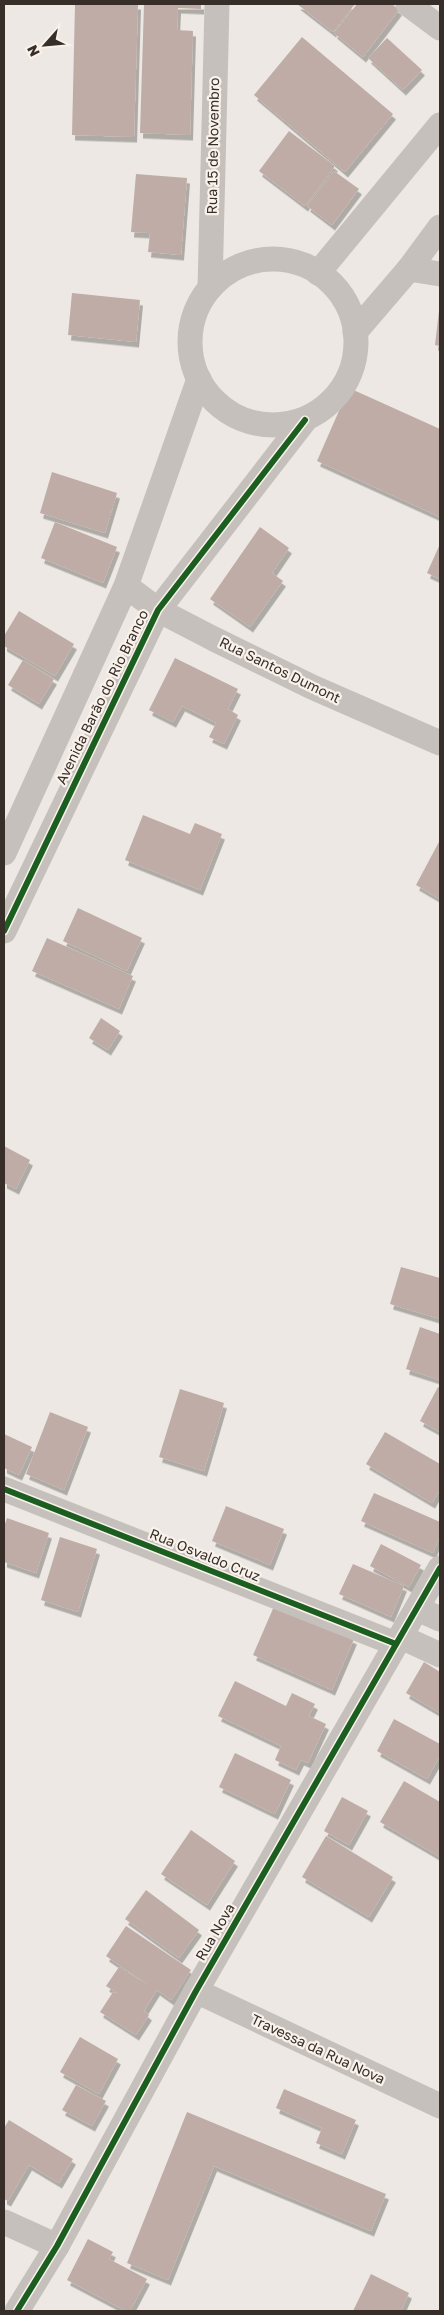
<svg xmlns="http://www.w3.org/2000/svg" width="444" height="2315" viewBox="0 0 444 2315" font-family="'Golos Text',sans-serif">
<defs>
<filter id="shadow"><feDropShadow dx="3" dy="5.5" stdDeviation="0" flood-color="#0004"/></filter>
</defs>
<rect width="100%" height="100%" fill="#ede8e3"/>
<!-- building -->
<g fill="#bfaca6" filter="url(#shadow)">
<polygon points="75,4 138,4 134,137 72,135"/>
<polygon points="144,4 201,4 201,9 178,8 177,30 193,31 190,135 140,133"/>
<polygon points="297,4 355,4 333,32"/>
<polygon points="357,4 392,4 399,10 363,57 334,33"/>
<polygon points="302,37 393,114 345,172 254,95"/>
<polygon points="387,38 422,70 403,90 368,58"/>
<polygon points="289,131 335,166 305,206 259,171"/>
<polygon points="334,171 359,189 332,225 307,206"/>
<polygon points="136,174 187,178 181,255 148,252 150,233 131,232"/>
<polygon points="72,293 140,300 136,342 68,335"/>
<polygon points="439,311 440,311 440,346 435,345"/>
<polygon points="349,388 440,429 440,517 317,461"/>
<polygon points="52,472 117,493 105,533 40,513"/>
<polygon points="55,522 117,547 103,583 41,558"/>
<polygon points="260,527 289,548 272,573 283,581 250,627 210,599"/>
<polygon points="440,544 440,579 427,573"/>
<polygon points="19,611 74,644 55,676 4,646 4,636"/>
<polygon points="175,658 238,689 228,709 238,715 224,744 209,737 216,723 182,706 173,722 149,710"/>
<polygon points="23,660 54,679 39,704 8,685"/>
<polygon points="143,815 190,834 195,823 222,834 200,890 125,860"/>
<polygon points="440,840 440,899 416,885"/>
<polygon points="78,908 142,938 127,971 63,941"/>
<polygon points="47,938 133,976 119,1009 32,971"/>
<polygon points="101,1018 120,1031 108,1050 89,1038"/>
<polygon points="4,1146 30,1160 16,1189 4,1183"/>
<polygon points="401,1267 440,1278 440,1319 390,1304"/>
<polygon points="420,1327 440,1334 440,1380 406,1369"/>
<polygon points="438,1387 440,1388 440,1432 420,1421"/>
<polygon points="180,1389 224,1403 204,1471 159,1457"/>
<polygon points="50,1412 88,1427 64,1490 26,1474"/>
<polygon points="385,1432 440,1464 440,1490 432,1503 366,1464"/>
<polygon points="4,1434 32,1447 19,1475 4,1468"/>
<polygon points="374,1493 440,1522 440,1536 433,1553 361,1521"/>
<polygon points="226,1506 284,1529 270,1565 212,1541"/>
<polygon points="7,1518 49,1533 36,1573 4,1562 4,1527"/>
<polygon points="60,1537 97,1549 78,1612 41,1600"/>
<polygon points="381,1544 421,1565 409,1587 370,1566"/>
<polygon points="353,1564 404,1586 391,1617 339,1594"/>
<polygon points="275,1604 354,1639 332,1690 253,1655"/>
<polygon points="424,1662 440,1672 440,1713 406,1693"/>
<polygon points="235,1681 286,1706 292,1693 315,1704 309,1716 326,1724 308,1763 301,1760 296,1770 275,1760 281,1746 218,1716"/>
<polygon points="394,1719 440,1744 440,1756 427,1779 377,1751"/>
<polygon points="235,1753 291,1780 275,1814 219,1787"/>
<polygon points="404,1781 440,1802 440,1857 380,1822"/>
<polygon points="342,1797 368,1811 349,1845 324,1831"/>
<polygon points="191,1830 235,1861 207,1905 161,1874"/>
<polygon points="326,1836 393,1877 369,1917 302,1877"/>
<polygon points="146,1890 199,1930 179,1958 125,1919"/>
<polygon points="126,1926 191,1970 171,2000 157,1990 144,2011 149,2015 136,2035 100,2012 113,1992 119,1994 106,1986 119,1967 150,1986 106,1956"/>
<polygon points="80,2037 118,2059 99,2094 60,2072"/>
<polygon points="76,2085 106,2101 92,2126 62,2110"/>
<polygon points="284,2089 356,2120 342,2154 316,2143 322,2128 276,2108"/>
<polygon points="187,2112 386,2194 371,2231 214,2166 168,2280 127,2263"/>
<polygon points="9,2120 73,2159 59,2183 29,2165 8,2201 4,2199 4,2128"/>
<polygon points="88,2239 113,2252 109,2259 147,2279 130,2311 126,2311 67,2280"/>
<polygon points="371,2274 409,2293 401,2311 353,2311"/>
</g>
<g fill="none" stroke-linecap="round" stroke-linejoin="round">
<!-- minor -->
<g stroke="#c6c0bc" stroke-width="25">
<polyline points="408,4 440,28"/>
<circle cx="273" cy="342" r="83"/>
<polyline points="409,269 440,274"/>
<polyline points="318,273 440,125"/>
<polyline points="210,288 217,4"/>
<polyline points="355,332 409,269 440,227"/>
<polyline points="126,586 158,610 214,639 312,687 440,743"/>
<polyline points="4,853 126,586 199,379"/>
<polyline points="4,931 158,610 305,420"/>
<polyline points="4,1489 396,1644"/>
<polyline points="418,1609 440,1619"/>
<polyline points="401,1637 440,1655"/>
<polyline points="196,1991 440,2106"/>
<polyline points="4,2222 57,2246"/>
<polyline points="17,2311 57,2246 196,1991 440,1568"/>
</g>
<defs>
<g id="cycleway">
<polyline points="4,931 158,610 305,420"/>
<polyline points="4,1489 396,1644"/>
<polyline points="17,2311 57,2246 196,1991 440,1568"/>
</g>
</defs>
<!-- cycleway casing -->
<use href="#cycleway" stroke="#f9f2eb" stroke-width="9"/>
<!-- cycleway -->
<use href="#cycleway" stroke="#1b5e20" stroke-width="6"/>
</g>
<g text-anchor="middle" stroke-width="4.5" stroke-linejoin="round" paint-order="stroke">
<!-- street labels -->
<g font-size="14" fill="#372e2a" stroke="#f9f2eb">
<text transform="translate(213 146) rotate(-89)" y="5">Rua 15 de Novembro</text>
<text transform="translate(280 670) rotate(26)" y="5">Rua Santos Dumont</text>
<text transform="translate(102 697) rotate(-64)" y="5">Avenida Barão do Rio Branco</text>
<text transform="translate(205 1555) rotate(22)" y="5">Rua Osvaldo Cruz</text>
<text transform="translate(215 1932) rotate(-60)" y="5">Rua Nova</text>
<text transform="translate(318 2049) rotate(25)" y="5">Travessa da Rua Nova</text>
</g>
</g>
<!-- border -->
<rect width="444" height="2315" fill="none" stroke="#372e2a" stroke-width="10"/>
<!-- north arrow -->
<g transform="translate(45 45) rotate(243)" stroke="#f9f2eb" stroke-width="4" paint-order="stroke">
<path d="M0-4L9 19L0 12L-9 19Z" fill="#372e2a"/>
<text y="-8" font-size="14" font-weight="bold" text-anchor="middle" fill="#372e2a">N</text>
</g>
</svg>
